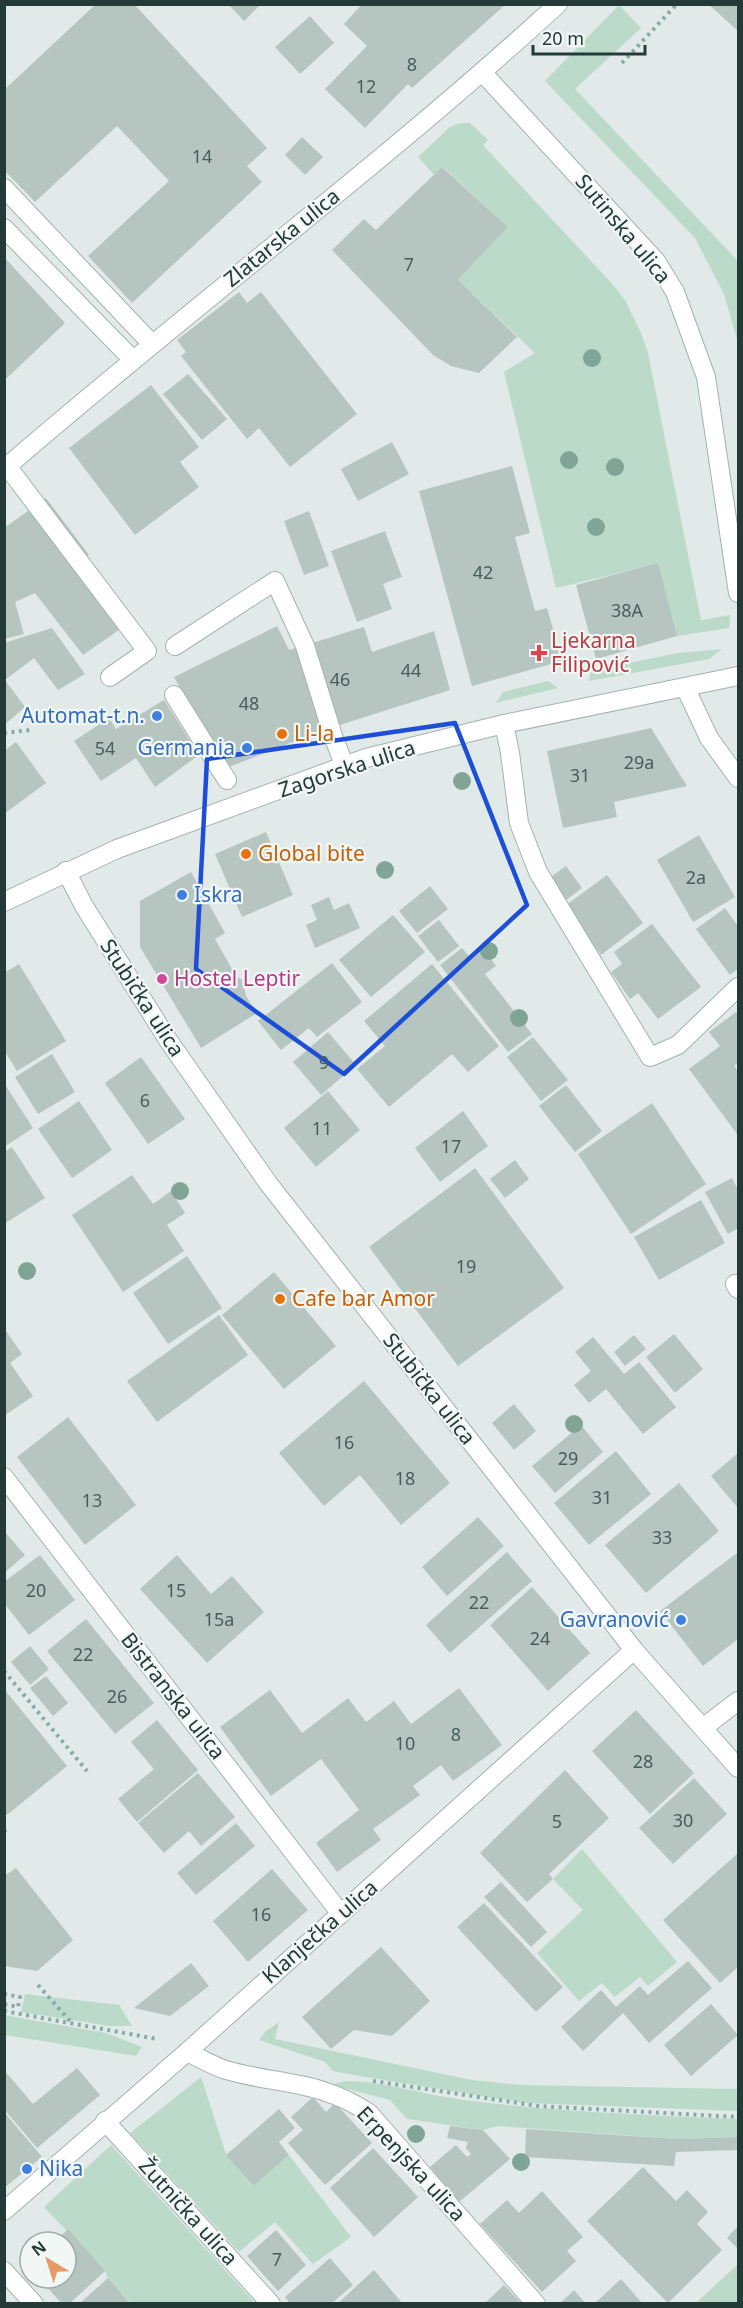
<svg xmlns="http://www.w3.org/2000/svg" width="743" height="2308" viewBox="0 0 743 2308" font-family="'Noto Sans',sans-serif">
<rect width="100%" height="100%" fill="#e1eae8"/>
<!-- green -->
<g fill="#bbdac9">
<polygon points="619,5 641,28 575,89 738,261 738,343 724,294 695,238 545,81"/>
<polygon points="460,123 470,123 488,140 483,145 616,288 626,302 641,333 648,353 701,620 730,615 729,628 677,636 657,564 556,588 504,372 535,353 458,280 508,227 443,167 434,175 418,157 450,127"/>
<polygon points="722,649 709,659 589,681 590,673 594,670 678,653"/>
<polygon points="548,681 558,688 496,703 503,692"/>
<polygon points="582,1849 677,1962 648,1986 640,1977 615,1997 602,1983 579,2001 537,1953 583,1910 553,1879"/>
<polygon points="25,1994 119,2005 132,2026 109,2026 21,2012"/>
<polygon points="4,2015 106,2033 142,2047 136,2056 5,2035"/>
<polygon points="279,2022 275,2039 472,2080 521,2085 738,2089 738,2111 526,2103 353,2075 333,2071 325,2062 259,2040 265,2032"/>
<polygon points="201,2077 226,2154 252,2186 289,2155 351,2237 313,2264 275,2222 239,2252 130,2133"/>
<path d="M344 2081C384 2081 425 2095 465 2100 556 2112 648 2115 738 2119V2137L677 2139 498 2126 483 2130 407 2119 390 2100 332 2085Z"/>
<polygon points="111,2145 255,2303 131,2303 108,2278 105,2271 44,2207"/>
<polygon points="738,2264 738,2303 696,2303"/>
</g>
<!-- building -->
<g fill="#b7c5c1">
<polygon points="96,4 134,4 267,148 247,166 262,182 132,303 88,256 169,181 117,126 35,202 4,170 4,90"/>
<polygon points="228,4 261,4 244,21"/>
<polygon points="362,4 506,4 412,88 408,84 365,128 325,89 367,46 344,24"/>
<polygon points="708,4 738,4 738,31"/>
<polygon points="310,16 334,43 300,74 275,47"/>
<polygon points="302,137 323,157 305,175 285,155"/>
<polygon points="442,167 508,227 458,280 517,337 479,373 451,366 433,355 332,250 364,219 376,230"/>
<polygon points="4,257 65,323 7,378 4,376"/>
<polygon points="239,292 247,303 261,292 357,414 290,467 259,428 247,439 181,356 186,352 177,340"/>
<polygon points="188,374 227,419 202,440 163,394"/>
<polygon points="151,385 199,447 180,462 199,487 135,535 69,448"/>
<polygon points="392,442 409,474 358,501 341,469"/>
<polygon points="512,466 530,533 515,537 535,611 547,608 562,661 472,686 419,491"/>
<polygon points="46,498 89,555 72,567 119,630 83,655 35,593 15,602 24,634 4,639 4,528"/>
<polygon points="309,511 329,566 304,575 284,521"/>
<polygon points="385,531 402,577 383,584 392,609 357,622 331,551"/>
<polygon points="658,563 677,636 596,659 576,585"/>
<polygon points="277,626 289,650 364,627 372,652 434,631 450,690 318,732 224,769 174,677"/>
<polygon points="52,628 85,674 58,690 34,658 5,680 25,707 4,725 4,643"/>
<polygon points="164,700 199,755 155,787 136,758 101,781 74,741 109,718 116,729"/>
<polygon points="651,728 687,786 614,802 617,817 563,828 547,751"/>
<polygon points="16,742 46,783 4,814 4,751"/>
<polygon points="266,832 293,895 242,917 215,854"/>
<polygon points="699,835 735,897 693,922 657,860"/>
<polygon points="566,866 582,888 565,901 548,879"/>
<polygon points="191,872 225,933 215,939 236,976 242,980 246,996 257,1013 201,1048 140,947 140,901"/>
<polygon points="607,875 643,923 601,955 565,906"/>
<polygon points="430,886 448,909 417,933 399,911"/>
<polygon points="329,897 334,910 349,903 360,928 315,948 306,925 317,920 311,905"/>
<polygon points="725,908 738,926 738,969 730,975 696,929"/>
<polygon points="393,915 425,952 371,997 339,960"/>
<polygon points="439,920 459,946 438,962 418,936"/>
<polygon points="652,924 701,987 658,1019 638,993 630,999 611,972 622,964 614,952"/>
<polygon points="482,947 496,966 485,974 532,1034 508,1052 440,965 462,948 470,957"/>
<polygon points="332,963 362,1002 317,1037 309,1028 281,1050 258,1021"/>
<polygon points="19,964 66,1041 17,1071 4,1050 4,973"/>
<polygon points="432,964 499,1046 468,1072 452,1054 389,1107 357,1069 385,1046 364,1021"/>
<polygon points="736,1012 738,1015 738,1063 734,1066 738,1071 737,1134 689,1069 720,1046 709,1032"/>
<polygon points="328,1032 356,1065 321,1095 293,1062"/>
<polygon points="533,1037 568,1080 541,1101 507,1057"/>
<polygon points="52,1054 75,1092 38,1114 15,1077"/>
<polygon points="141,1057 185,1119 148,1144 105,1083"/>
<polygon points="4,1083 33,1128 4,1147"/>
<polygon points="566,1085 602,1131 575,1152 539,1106"/>
<polygon points="328,1091 360,1130 316,1167 284,1128"/>
<polygon points="79,1101 112,1150 72,1178 38,1129"/>
<polygon points="652,1103 706,1184 631,1234 578,1154"/>
<polygon points="463,1111 488,1146 440,1182 415,1148"/>
<polygon points="12,1147 45,1198 4,1224 4,1152"/>
<polygon points="515,1160 529,1179 505,1198 490,1179"/>
<polygon points="475,1168 564,1288 458,1366 369,1247"/>
<polygon points="132,1175 153,1204 171,1191 185,1213 167,1225 184,1251 123,1292 72,1215"/>
<polygon points="732,1178 738,1190 738,1228 728,1234 705,1192"/>
<polygon points="701,1200 725,1243 659,1280 634,1237"/>
<polygon points="187,1256 222,1308 168,1344 133,1293"/>
<polygon points="274,1272 336,1346 284,1389 222,1315"/>
<polygon points="219,1315 248,1355 157,1422 127,1381"/>
<polygon points="4,1328 22,1354 10,1363 33,1396 4,1416"/>
<polygon points="674,1334 703,1369 675,1393 646,1357"/>
<polygon points="634,1335 646,1349 625,1366 614,1352"/>
<polygon points="593,1337 624,1374 639,1362 676,1407 643,1434 606,1389 589,1403 574,1385 591,1371 575,1352"/>
<polygon points="364,1381 450,1483 401,1525 360,1475 324,1506 279,1453"/>
<polygon points="514,1404 536,1431 514,1450 492,1423"/>
<polygon points="68,1417 136,1505 85,1545 17,1457"/>
<polygon points="581,1425 603,1452 555,1493 532,1466"/>
<polygon points="616,1451 651,1494 589,1545 554,1503"/>
<polygon points="738,1453 738,1508 711,1476"/>
<polygon points="679,1483 719,1531 646,1593 605,1545"/>
<polygon points="478,1517 504,1546 447,1596 422,1567"/>
<polygon points="4,1531 25,1555 4,1573"/>
<polygon points="507,1552 532,1581 450,1653 426,1625"/>
<polygon points="737,1553 738,1639 703,1666 660,1611"/>
<polygon points="40,1555 75,1600 29,1635 4,1603 4,1582"/>
<polygon points="177,1555 211,1594 232,1576 264,1612 207,1663 140,1589"/>
<polygon points="532,1587 590,1653 548,1691 490,1625"/>
<polygon points="86,1619 154,1703 115,1734 47,1651"/>
<polygon points="30,1646 49,1669 30,1685 11,1662"/>
<polygon points="46,1676 68,1703 53,1716 30,1688"/>
<polygon points="459,1688 502,1745 453,1781 441,1765 413,1786 420,1795 373,1829 381,1840 337,1872 316,1843 359,1810 321,1759 271,1796 220,1727 270,1690 302,1733 348,1698 366,1722 394,1701 411,1724"/>
<polygon points="4,1689 67,1766 7,1815 4,1812"/>
<polygon points="636,1710 694,1773 650,1814 592,1751"/>
<polygon points="157,1720 198,1770 137,1822 118,1799 154,1769 131,1742"/>
<polygon points="565,1770 609,1818 549,1874 553,1879 527,1902 480,1853"/>
<polygon points="198,1773 235,1817 201,1846 189,1831 164,1853 138,1823"/>
<polygon points="694,1778 727,1814 673,1864 639,1828"/>
<polygon points="236,1823 255,1846 196,1895 177,1873"/>
<polygon points="738,1853 738,1967 720,1983 663,1920"/>
<polygon points="16,1868 73,1940 37,1971 4,1966 4,1876"/>
<polygon points="272,1869 308,1910 248,1962 213,1921"/>
<polygon points="501,1882 547,1932 531,1947 484,1897"/>
<polygon points="484,1903 563,1987 536,2012 457,1927"/>
<polygon points="381,1947 430,2001 392,2036 354,2030 331,2049 302,2017"/>
<polygon points="688,1961 712,1988 649,2043 623,2013 583,2051 561,2027 601,1990 616,2007 640,1986 648,1995"/>
<polygon points="191,1963 209,1986 170,2016 134,2008"/>
<polygon points="711,2004 738,2035 691,2076 664,2045"/>
<polygon points="77,2068 100,2095 37,2148 4,2109 4,2070 33,2104"/>
<polygon points="313,2097 326,2112 335,2103 372,2143 325,2185 288,2143 303,2130 291,2117"/>
<polygon points="279,2109 295,2128 279,2142 289,2155 253,2186 226,2155"/>
<polygon points="4,2112 42,2157 4,2188"/>
<polygon points="450,2126 483,2130 510,2159 459,2202 430,2167 456,2145 467,2157 471,2154 466,2148 468,2142 447,2138"/>
<polygon points="526,2129 677,2139 738,2137 738,2150 676,2152 674,2166 525,2157"/>
<polygon points="373,2148 418,2197 374,2237 330,2188"/>
<polygon points="643,2167 676,2201 687,2190 708,2212 697,2224 722,2250 668,2303 587,2221"/>
<polygon points="542,2191 583,2237 567,2251 576,2261 542,2292 480,2224 507,2200 519,2213"/>
<polygon points="738,2226 738,2249 727,2238"/>
<polygon points="68,2229 105,2271 69,2304 62,2304 39,2278 66,2278 66,2242 54,2242"/>
<polygon points="276,2230 306,2265 278,2291 247,2256"/>
<polygon points="330,2258 353,2285 331,2304 290,2304 285,2297"/>
<polygon points="374,2270 403,2304 337,2304"/>
<polygon points="108,2278 131,2304 79,2304"/>
<polygon points="621,2279 643,2304 594,2304"/>
<polygon points="504,2285 522,2304 484,2304"/>
<polygon points="574,2290 586,2304 559,2304"/>
</g>
<g fill="none" stroke-linecap="round" stroke-linejoin="round">
<defs>
<g id="service">
<polyline points="4,188 152,344"/>
<polyline points="4,228 133,360"/>
<polyline points="7,466 147,651 110,677"/>
<polyline points="175,646 275,581 305,646 333,736 345,767"/>
<polyline points="174,695 227,780"/>
</g>
<g id="minor">
<polyline points="482,72 656,261 675,292 706,377 738,593"/>
<path d="M4 469C186 311 380 167 558 4"/>
<polyline points="685,687 709,738 738,778"/>
<polyline points="504,724 510,753 519,823 538,872 650,1057 678,1045 738,987"/>
<polyline points="735,1284 738,1289"/>
<polyline points="4,1477 341,1914"/>
<polyline points="704,1727 738,1701"/>
<path d="M187 2052C200 2058 213 2066 226 2070 278 2085 320 2080 369 2113L536 2304"/>
<polyline points="105,2121 271,2304"/>
<polyline points="4,2211 187,2052 634,1650"/>
<polyline points="4,2271 34,2304"/>
</g>
<g id="tertiary">
<polyline points="66,871 84,906 168,1040 268,1183 634,1650 738,1768"/>
<polyline points="4,902 117,849 366,758 504,724 738,676"/>
</g>
</defs>
<!-- service casing -->
<use href="#service" stroke="#a4b2af" stroke-width="20"/>
<!-- minor casing -->
<use href="#minor" stroke="#a4b2af" stroke-width="20"/>
<!-- tertiary casing -->
<use href="#tertiary" stroke="#a4b2af" stroke-width="20"/>
<!-- path -->
<g stroke="#84aba6" stroke-width="4" stroke-dasharray="3 4.5" stroke-linecap="butt">
<polyline points="622,63 677,4"/>
<polyline points="4,733 30,730"/>
<polyline points="4,1671 87,1771"/>
<polyline points="4,1830 8,1835"/>
<polyline points="38,1985 70,2021"/>
<polyline points="4,1994 20,1997 18,2007 4,2004"/>
<polyline points="4,2011 157,2039"/>
<polyline points="373,2081 538,2106 738,2117"/>
</g>
<!-- service -->
<use href="#service" stroke="#fff" stroke-width="18"/>
<!-- minor -->
<use href="#minor" stroke="#fff" stroke-width="18"/>
<!-- tertiary -->
<use href="#tertiary" stroke="#fff" stroke-width="18"/>
</g>
<!-- trees -->
<g fill="#80a596">
<circle cx="592" cy="358" r="9"/>
<circle cx="569" cy="460" r="9"/>
<circle cx="615" cy="467" r="9"/>
<circle cx="596" cy="527" r="9"/>
<circle cx="462" cy="781" r="9"/>
<circle cx="385" cy="870" r="9"/>
<circle cx="489" cy="951" r="9"/>
<circle cx="519" cy="1018" r="9"/>
<circle cx="180" cy="1191" r="9"/>
<circle cx="27" cy="1271" r="9"/>
<circle cx="574" cy="1424" r="9"/>
<circle cx="416" cy="2134" r="9"/>
<circle cx="521" cy="2162" r="9"/>
</g>
<!-- marked area -->
<path fill="none" stroke="#1d4ed8" stroke-width="4.5" stroke-linejoin="round" d="M455 723 527 905 344 1074 196 969 207 759Z"/>
<!-- markers -->
<path fill="#e0444e" stroke="#f1f7f5" stroke-width="2" d="M536 644h6v6h6v6h-6v6h-6v-6h-6v-6h6z"/>
<g fill="#3f7fe0" stroke="#f1f7f5" stroke-width="2">
<circle cx="157" cy="716" r="6"/>
<circle cx="247" cy="748" r="6"/>
<circle cx="182" cy="895" r="6"/>
<circle cx="681" cy="1620" r="6"/>
<circle cx="27" cy="2169" r="6"/>
</g>
<g fill="#e8710a" stroke="#f1f7f5" stroke-width="2">
<circle cx="282" cy="734" r="6"/>
<circle cx="246" cy="854" r="6"/>
<circle cx="280" cy="1299" r="6"/>
</g>
<circle fill="#d1479c" stroke="#f1f7f5" stroke-width="2" cx="162" cy="979" r="6"/>
<g text-anchor="middle" stroke-width="4.5" stroke-linejoin="round" paint-order="stroke">
<!-- number labels -->
<g font-size="18" fill="#485d5a">
<text x="412" y="71">8</text>
<text x="366" y="93">12</text>
<text x="202" y="163">14</text>
<text x="409" y="271">7</text>
<text x="483" y="579">42</text>
<text x="627" y="617">38A</text>
<text x="411" y="677">44</text>
<text x="340" y="686">46</text>
<text x="249" y="710">48</text>
<text x="105" y="755">54</text>
<text x="639" y="769">29a</text>
<text x="580" y="782">31</text>
<text x="696" y="884">2a</text>
<text x="324" y="1069">9</text>
<text x="145" y="1107">6</text>
<text x="322" y="1135">11</text>
<text x="451" y="1153">17</text>
<text x="466" y="1273">19</text>
<text x="344" y="1449">16</text>
<text x="568" y="1465">29</text>
<text x="405" y="1485">18</text>
<text x="602" y="1504">31</text>
<text x="92" y="1507">13</text>
<text x="662" y="1544">33</text>
<text x="36" y="1597">20</text>
<text x="176" y="1597">15</text>
<text x="479" y="1609">22</text>
<text x="219" y="1626">15a</text>
<text x="540" y="1645">24</text>
<text x="83" y="1661">22</text>
<text x="117" y="1703">26</text>
<text x="456" y="1741">8</text>
<text x="405" y="1750">10</text>
<text x="643" y="1768">28</text>
<text x="683" y="1827">30</text>
<text x="557" y="1828">5</text>
<text x="261" y="1921">16</text>
<text x="277" y="2266">7</text>
</g>
<!-- street labels -->
<g font-size="21" fill="#233a37" stroke="#f1f7f5">
<text transform="translate(623 229) rotate(50)" y="7">Sutinska ulica</text>
<text transform="translate(282 238) rotate(-39)" y="7">Zlatarska ulica</text>
<text transform="translate(347 769) rotate(-18)" y="7">Zagorska ulica</text>
<text transform="translate(142 998) rotate(57)" y="7">Stubička ulica</text>
<text transform="translate(429 1389) rotate(52)" y="7">Stubička ulica</text>
<text transform="translate(173 1696) rotate(52)" y="7">Bistranska ulica</text>
<text transform="translate(320 1932) rotate(-41)" y="7">Klanječka ulica</text>
<text transform="translate(411 2164) rotate(47)" y="7">Erpenjska ulica</text>
<text transform="translate(188 2212) rotate(48)" y="7">Žutnička ulica</text>
</g>
<!-- health labels -->
<g font-size="21" fill="#be3a42" stroke="#f1f7f5" text-anchor="start">
<text x="551" y="648">Ljekarna<tspan x="551" dy="24">Filipović</tspan></text>
</g>
<!-- shop labels -->
<g font-size="21" fill="#366cbe" stroke="#f1f7f5" text-anchor="end">
<text x="145" y="723">Automat-t.n.</text>
<text x="235" y="755">Germania</text>
<text x="194" y="902" text-anchor="start">Iskra</text>
<text x="669" y="1627">Gavranović</text>
<text x="39" y="2176" text-anchor="start">Nika</text>
</g>
<!-- food labels -->
<g font-size="21" fill="#c56008" stroke="#f1f7f5" text-anchor="start">
<text x="294" y="741">Li-la</text>
<text x="258" y="861">Global bite</text>
<text x="292" y="1306">Cafe bar Amor</text>
</g>
<!-- hotel labels -->
<g font-size="21" fill="#b23c85" stroke="#f1f7f5" text-anchor="start">
<text x="174" y="986">Hostel Leptir</text>
</g>
</g>
<!-- border -->
<rect width="743" height="2308" fill="none" stroke="#233a37" stroke-width="12"/>
<!-- north arrow -->
<g transform="translate(48 2260) rotate(322)"><circle r="28" fill="#f1f7f5" stroke="#9faba9" stroke-width="1.5"/>
<path d="M0-4.5L10 22L0 15L-10 22Z" fill="#e79a63"/>
<text y="-9" font-size="16" font-weight="bold" text-anchor="middle" fill="#233a37">N</text>
</g>
<!-- scale -->
<path d="M533 45v9h112v-9" fill="none" stroke="#233a37" stroke-width="3"/>
<text x="542" y="45" font-size="18" fill="#233a37" stroke="#f1f7f5" stroke-width="4.5" paint-order="stroke">20 m</text>
</svg>
